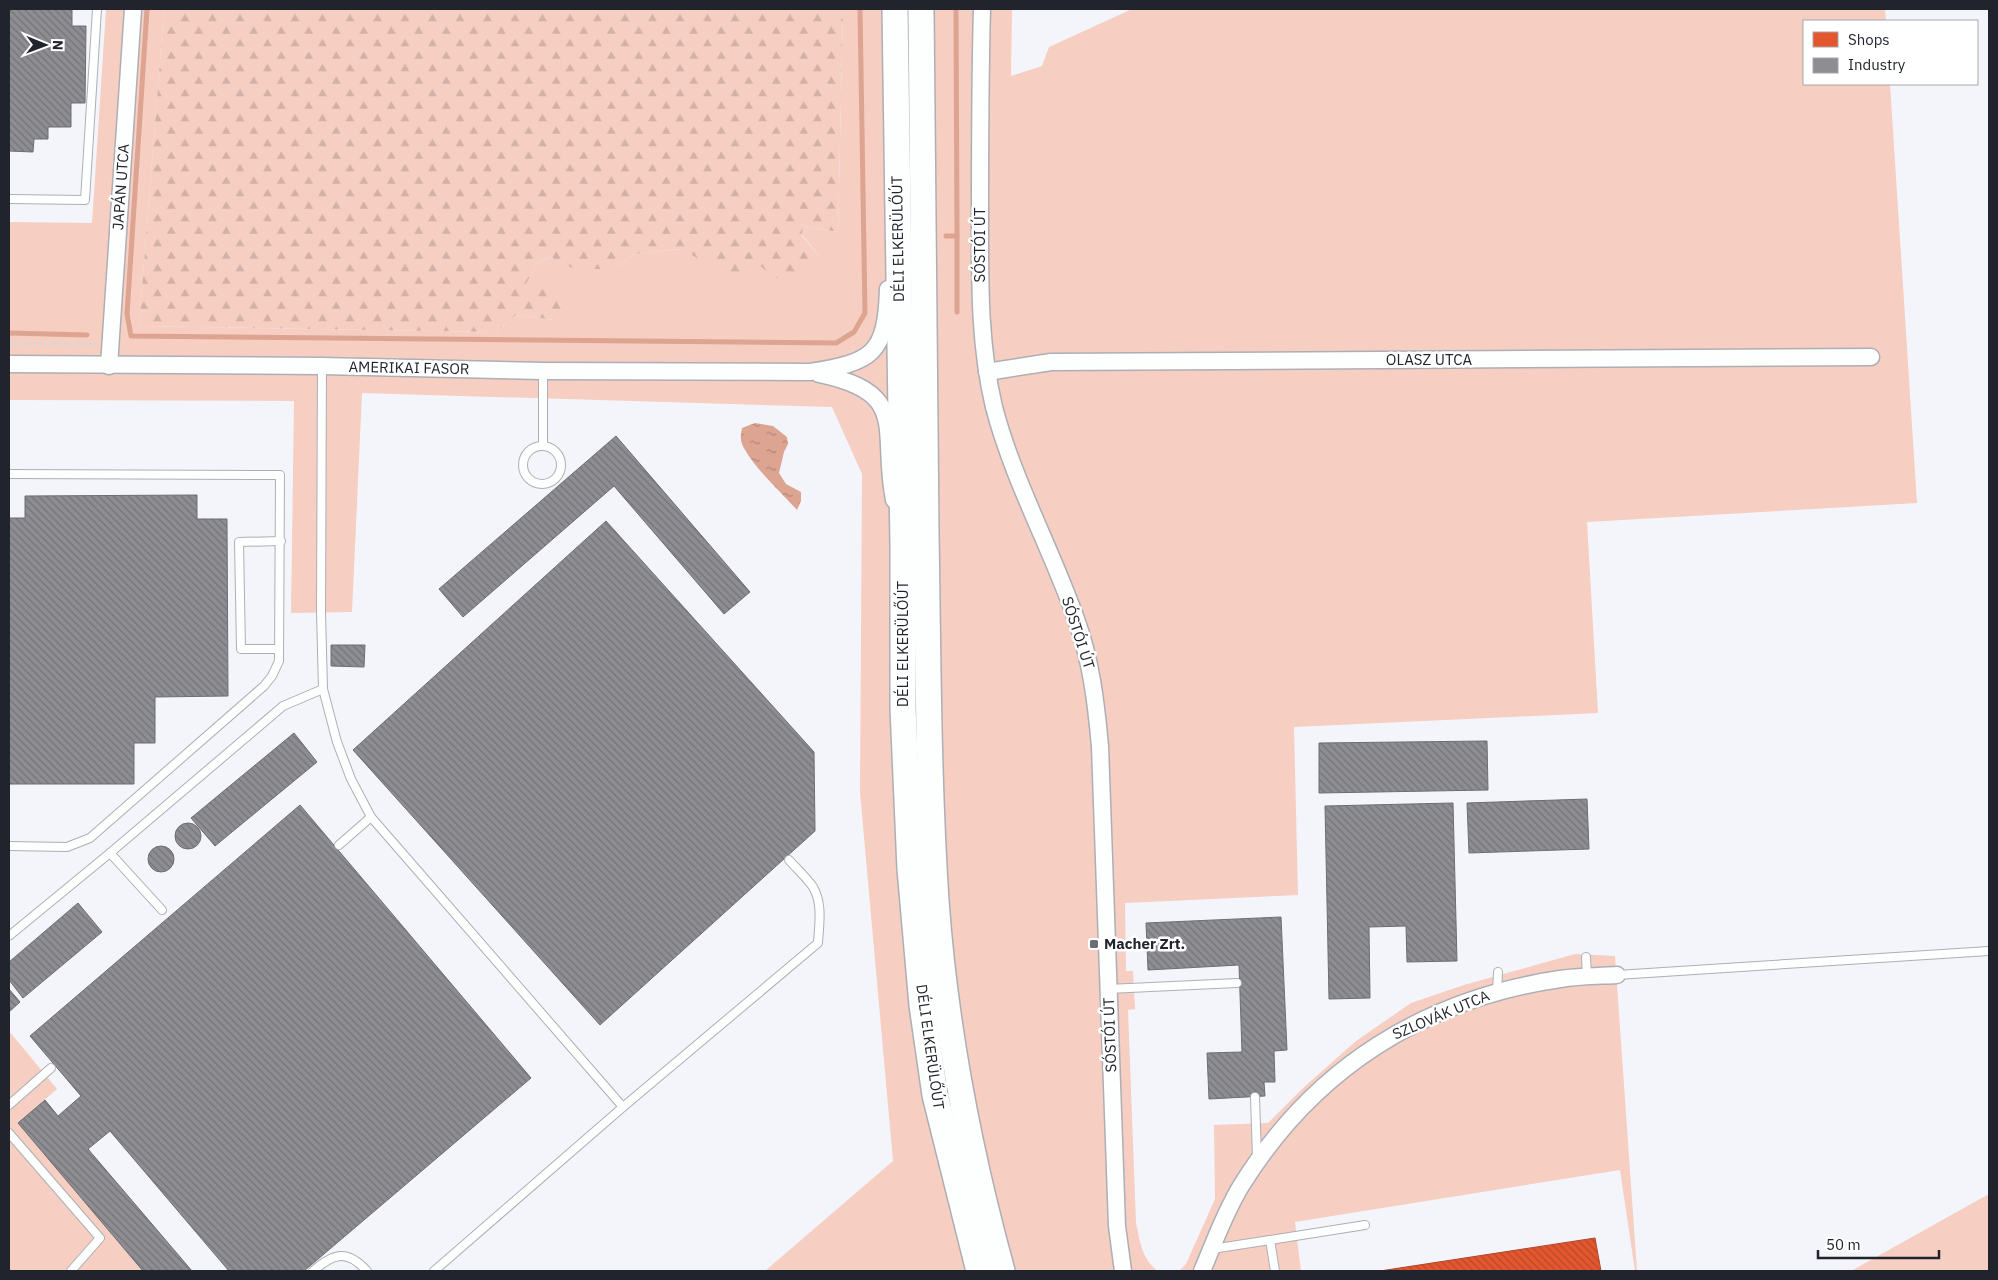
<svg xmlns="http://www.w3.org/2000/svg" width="1998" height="1280" viewBox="0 0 1998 1280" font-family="'IBM Plex Sans',sans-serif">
<defs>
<pattern id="forest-firs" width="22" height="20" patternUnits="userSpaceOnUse" patternTransform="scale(1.25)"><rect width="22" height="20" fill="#f6cec2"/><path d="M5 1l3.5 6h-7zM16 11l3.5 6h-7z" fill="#d3b1a7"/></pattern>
<pattern id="water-ripples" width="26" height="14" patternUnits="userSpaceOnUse" patternTransform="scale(1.25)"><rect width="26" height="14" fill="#dda491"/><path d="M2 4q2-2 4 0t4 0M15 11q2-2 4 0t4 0" fill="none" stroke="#b38577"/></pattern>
<pattern id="shops-back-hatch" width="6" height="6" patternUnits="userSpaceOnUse" patternTransform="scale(1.25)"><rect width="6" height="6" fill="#e4572e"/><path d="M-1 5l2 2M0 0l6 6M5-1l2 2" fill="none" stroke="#b84828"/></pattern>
<pattern id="industry-back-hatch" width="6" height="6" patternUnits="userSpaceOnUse" patternTransform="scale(1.25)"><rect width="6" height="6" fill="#8d8d92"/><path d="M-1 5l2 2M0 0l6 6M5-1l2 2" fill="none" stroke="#737378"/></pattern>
</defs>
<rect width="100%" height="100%" fill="#f4f5fa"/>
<!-- grass -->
<g fill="#f6cec2">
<path d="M106 9H164L139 326 496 332 516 315 555 320 526 284 538 262 552 257 574 269H612L636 254 681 249 739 281 760 266 821 258 802 235 803 226 838 232 843 9H1012L1011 76 1042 66 1049 47 1132 9H1885L1886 21H1804V84H1890L1917 503 1587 522 1598 713 1294 727 1298 895 1125 903 1126 971H1133L1135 1009 1128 1010 1136 1223C1140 1241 1142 1260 1158 1271H765L893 1161 860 792 862 474 832 407 362 393 352 612 291 613 294 401 9 400V222L92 223Z"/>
<polygon points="1575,954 1615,956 1637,1271 1635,1271 1620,1170 1295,1222 1301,1271 1179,1271 1186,1264 1215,1199 1214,1125 1268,1123 1303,1088 1356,1041 1411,1003 1464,985"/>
<polygon points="9,1031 57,1089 18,1123 143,1271 9,1271"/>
<polygon points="1989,1194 1989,1271 1851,1271"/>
</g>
<!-- forest -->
<polygon fill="url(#forest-firs)" points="164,9 843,9 838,232 803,226 802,236 821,258 784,283 760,266 739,282 681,249 636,254 612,269 574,269 551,257 538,262 526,284 560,292 561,312 555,320 516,315 496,332 139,326"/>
<!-- water -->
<path fill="url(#water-ripples)" d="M755 423 773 426 787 437 788 444 784 452 779 473 786 484 801 492V501L797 510C781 492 751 465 742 444 740 438 741 434 742 428Z"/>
<!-- shops -->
<polygon fill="url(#shops-back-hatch)" stroke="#aa482e" points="1595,1238 1601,1271 1380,1271"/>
<!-- industry -->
<g fill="url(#industry-back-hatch)" stroke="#6d6e74">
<polygon points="9,9 72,9 72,26 86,26 85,103 71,103 71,127 48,127 48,139 34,139 33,152 9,151"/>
<polygon points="616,436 750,592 724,614 614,486 463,617 439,589"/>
<polygon points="197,495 197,519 227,519 228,696 155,697 155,743 134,743 134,784 9,784 9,518 25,518 25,496"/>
<polygon points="606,521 814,752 815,831 600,1025 353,750"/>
<polygon points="331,645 365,645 364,667 331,666"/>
<polygon points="294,733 317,762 215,846 191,818"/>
<polygon points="1487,741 1488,790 1319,793 1319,743"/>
<polygon points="1587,799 1589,849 1469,853 1467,803"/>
<polygon points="1453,803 1457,961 1407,962 1406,926 1369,927 1370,998 1329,999 1325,806"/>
<polygon points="300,805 531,1078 304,1271 229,1271 110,1131 88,1149 192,1271 143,1271 18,1123 45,1100 58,1116 81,1096 30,1036"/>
<circle cx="188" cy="836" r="13"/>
<circle cx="161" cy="859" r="13"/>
<polygon points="78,903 102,932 23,998 9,980 9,962"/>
<polygon points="1281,917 1287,1050 1274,1051 1275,1082 1264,1082 1265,1096 1209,1099 1207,1053 1242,1052 1239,965 1148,970 1146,923"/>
<polygon points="9,989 20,1002 9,1012"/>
</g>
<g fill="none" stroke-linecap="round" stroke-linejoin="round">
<!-- stream -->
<g stroke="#dda491" stroke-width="5">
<polyline points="147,9 127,314 131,336 836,343 854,332 865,313 860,9"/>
<polyline points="946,236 957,236 956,9"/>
<polyline points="957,236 957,312"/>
<polyline points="9,333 87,335"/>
</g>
<defs>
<g id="lane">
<polyline points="9,199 85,200 97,9"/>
<polyline points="322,366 321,612 323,689 337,742 351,779 371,817 623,1107 434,1271"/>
<polyline points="543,446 543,371"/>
<circle cx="542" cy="465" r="19"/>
<polyline points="9,474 280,475 279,661 272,676 264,686 90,838 67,847 9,846"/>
<polyline points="279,649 241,649 239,542 281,541"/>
<polyline points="339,845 371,817"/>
<polyline points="110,853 162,910"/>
<polyline points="9,936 110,853 283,706 323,689"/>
<polyline points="1586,957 1587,977"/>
<polyline points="1617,975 1989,951"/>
<polyline points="1108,989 1237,983"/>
<polyline points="1497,992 1498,972"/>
<polyline points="1255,1097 1257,1158"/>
<polyline points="9,1105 51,1068"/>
<path d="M623 1107 818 943C819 925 823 904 813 887 807 878 797 869 789 860"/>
<polyline points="9,1133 100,1238 71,1271"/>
<polyline points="1270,1240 1365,1225"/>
<polyline points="1212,1249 1270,1240 1275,1271"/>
<path d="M313 1271C334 1253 347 1249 367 1271"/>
</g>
<g id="street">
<path d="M982 9C980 78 980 148 980 218 980 282 979 344 994 407 1013 480 1051 548 1076 619 1091 660 1096 702 1100 746L1117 1226 1123 1271"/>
<path d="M9 364 322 366 543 371 810 372C872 362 886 355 888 289"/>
<polyline points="109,366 133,9"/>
<polyline points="987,372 1051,362 1871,357"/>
<path d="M819 374C911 393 880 429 894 500"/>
<path d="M1202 1271C1214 1243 1225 1212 1241 1186 1314 1068 1424 999 1560 979 1579 976 1598 976 1617 975"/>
</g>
<g id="primary">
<polyline points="895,9 903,547 903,708 910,869 922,1005 935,1095 979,1271"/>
<path d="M921 9C922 183 924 357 926 532 928 655 928 778 936 901 945 1026 969 1151 1002 1271"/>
</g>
</defs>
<!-- lane casing -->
<use href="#lane" stroke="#adafb5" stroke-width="10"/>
<!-- street casing -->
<use href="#street" stroke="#adafb5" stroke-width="19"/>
<!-- primary casing -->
<use href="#primary" stroke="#adafb5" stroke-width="28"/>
<!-- path -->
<polyline stroke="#d5d6d7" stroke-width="3" stroke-dasharray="2.5 2.5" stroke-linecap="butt" points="9,344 96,344"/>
<!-- lane -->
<use href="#lane" stroke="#fdfefe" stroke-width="8"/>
<!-- street -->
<use href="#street" stroke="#fdfefe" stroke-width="16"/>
<!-- primary -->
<use href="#primary" stroke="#fdfefe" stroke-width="25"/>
</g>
<!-- markers -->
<rect fill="#6b6d75" stroke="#fff" stroke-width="2" x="1089" y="939" width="10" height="10" rx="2.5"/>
<g text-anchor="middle" stroke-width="5" stroke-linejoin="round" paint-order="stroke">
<!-- street labels -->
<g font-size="15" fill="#21242d" stroke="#fff">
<text transform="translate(121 187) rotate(-86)" y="5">JAPÁN UTCA</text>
<text transform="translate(898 239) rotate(-91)" y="5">DÉLI ELKERÜLŐÚT</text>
<text transform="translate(980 245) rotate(-90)" y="5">SÓSTÓI ÚT</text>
<text x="1429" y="365">OLASZ UTCA</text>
<text transform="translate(409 368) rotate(1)" y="5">AMERIKAI FASOR</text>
<text transform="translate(1078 633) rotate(72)" y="5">SÓSTÓI ÚT</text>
<text transform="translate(903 644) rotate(-90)" y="5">DÉLI ELKERÜLŐÚT</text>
<text transform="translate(1441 1015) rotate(-23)" y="5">SZLOVÁK UTCA</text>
<text transform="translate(1110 1035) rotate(-92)" y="5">SÓSTÓI ÚT</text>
<text transform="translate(930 1047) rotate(82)" y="5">DÉLI ELKERÜLŐÚT</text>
</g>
<!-- poi labels -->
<g font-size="15" font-weight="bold" fill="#21242d" stroke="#fff" text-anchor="start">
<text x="1104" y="949">Macher Zrt.</text>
</g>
</g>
<!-- border -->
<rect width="1998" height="1280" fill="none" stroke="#21242d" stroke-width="20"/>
<!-- legend -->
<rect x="1803" y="20" width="175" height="65" fill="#ffffff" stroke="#a6a7ab"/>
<rect x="1813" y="32" width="25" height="15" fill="#e4572e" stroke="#a6a7ab"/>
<text x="1848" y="45" font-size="15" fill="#21242d">Shops</text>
<rect x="1813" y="58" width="25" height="15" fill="#8d8d92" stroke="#a6a7ab"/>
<text x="1848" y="70" font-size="15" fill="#21242d">Industry</text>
<!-- north arrow -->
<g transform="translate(45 45) rotate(91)" stroke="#ffffff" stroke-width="4" paint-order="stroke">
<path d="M0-4L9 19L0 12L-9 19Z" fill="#21242d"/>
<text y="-8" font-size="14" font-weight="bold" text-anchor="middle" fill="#21242d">N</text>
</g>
<!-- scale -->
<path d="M1818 1250v8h121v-8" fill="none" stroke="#21242d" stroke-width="2.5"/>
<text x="1826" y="1250" font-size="15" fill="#21242d" stroke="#ffffff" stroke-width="4" paint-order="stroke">50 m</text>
</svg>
